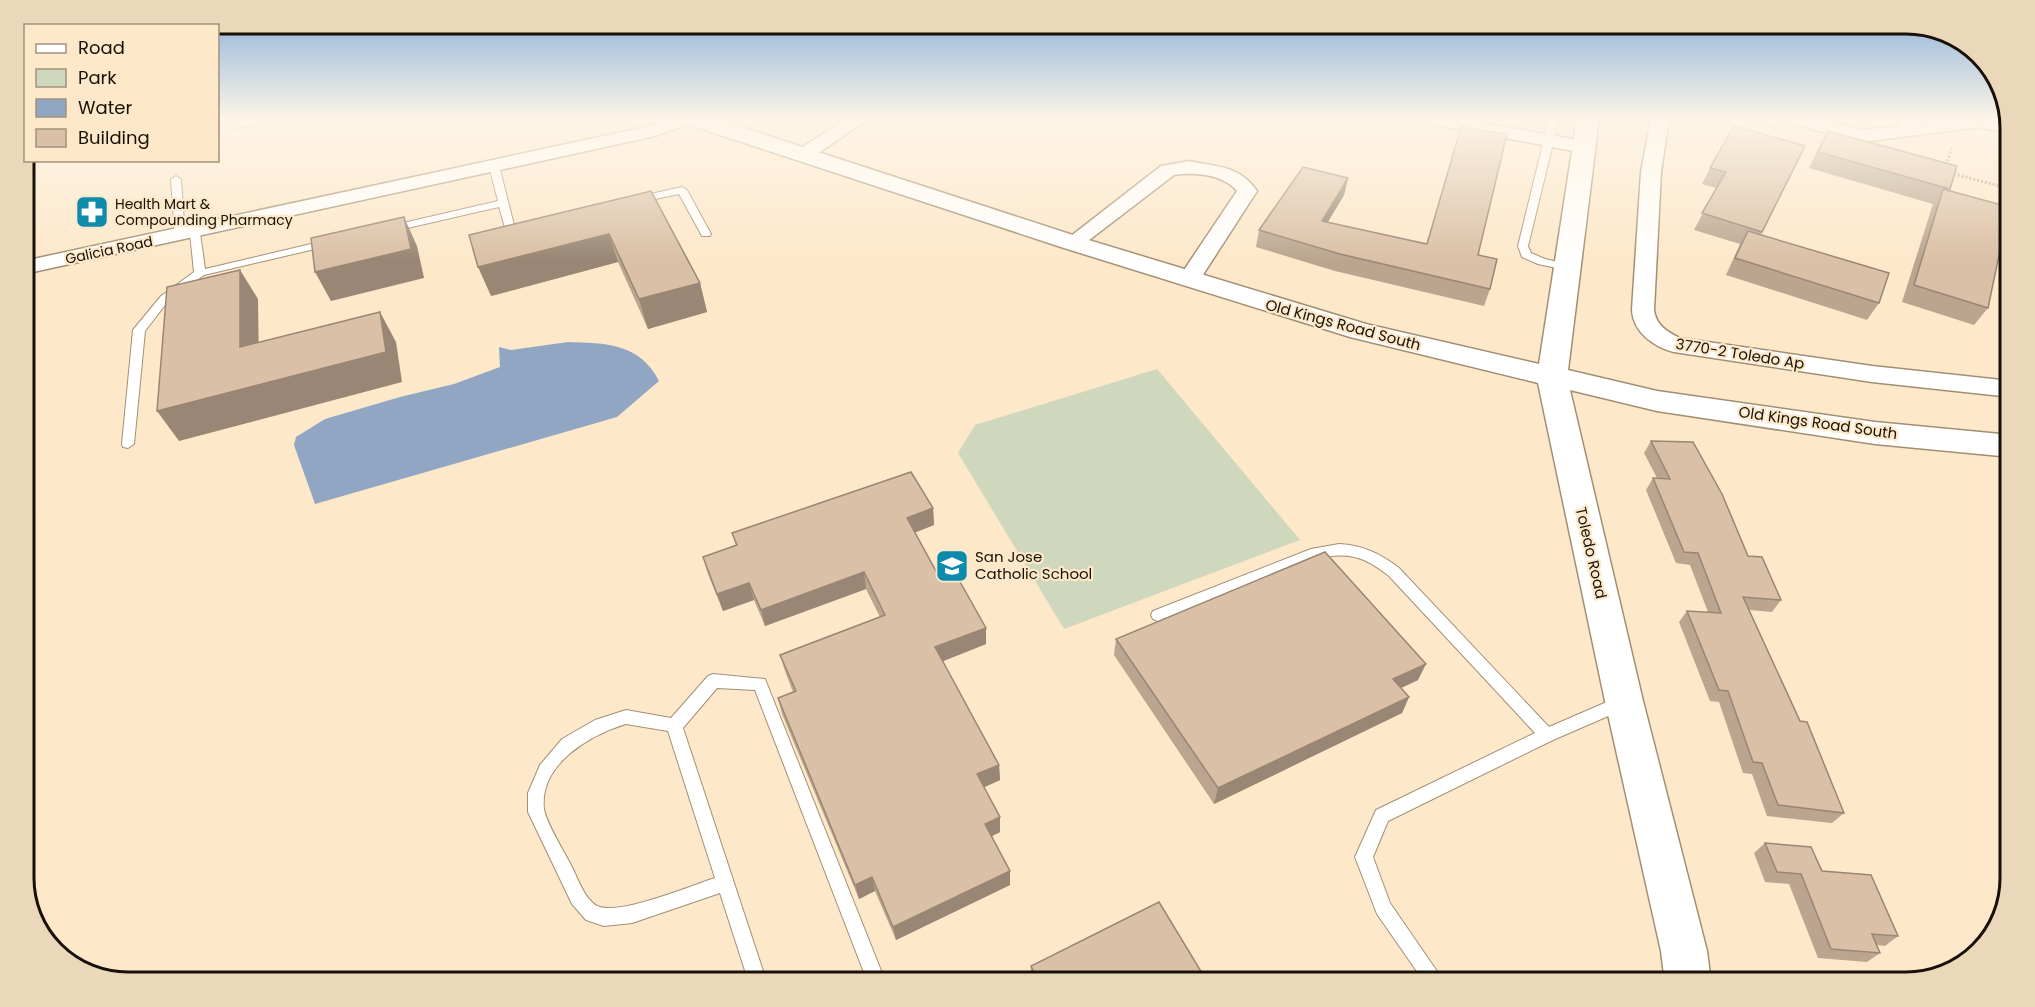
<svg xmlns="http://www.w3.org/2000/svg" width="2035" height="1007" viewBox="0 0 2035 1007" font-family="Poppins,sans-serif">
<rect width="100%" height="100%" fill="#fde8ca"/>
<!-- green -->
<polygon fill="#cfd7bd" points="1157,369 1300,540 1064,629 958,453 975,425"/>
<!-- water -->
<path fill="#91a6c2" d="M568 342C605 343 640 343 659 381L617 417 315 504 294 445 296 437 325 419 400 397 454 384 500 367 499 347 511 350Z"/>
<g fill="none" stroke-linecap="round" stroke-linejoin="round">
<defs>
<g id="service">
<polygon points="218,119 223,119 224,124 254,119 273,119 268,122 219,131"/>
<polygon points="1549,119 1559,119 1528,246 1531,253 1545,259 1570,265 1571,267 1566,270 1538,264 1522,257 1518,246"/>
<polygon points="494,163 499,166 514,225 528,223 528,227 506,231 499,207 390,232 385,229 390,226 498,201 489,166"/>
<polygon points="176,176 181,179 185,236 180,239 175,236 171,179"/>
<polygon points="682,187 687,190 711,234 710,236 702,236 679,194 636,203 631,200 632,198"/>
<polygon points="195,230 200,233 205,269 328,240 333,243 332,245 204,275 169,300 145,331 134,444 128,448 123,447 122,444 133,330 161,296 194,272 190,233"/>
<path d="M1339 544C1363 545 1381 554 1399 568L1549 727 1623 695 1629 697 1631 702 1629 707 1553 740 1388 821 1373 857 1390 903 1445 983H1425L1377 914 1355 857 1376 810 1535 733 1389 576C1364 556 1349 552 1318 558L1163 619 1158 621 1153 619 1151 615 1153 611 1311 549Z"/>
<path d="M713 674 765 679 886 983H868L755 690 717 688 683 728 767 983H749L720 893 632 923 604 926 586 920 572 904 528 812V793L540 765 562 739 595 720 626 710 671 718 708 676ZM626 724 668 731 715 878C690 886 623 914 600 907 586 903 578 879 572 867 565 853 546 823 544 809 539 764 590 735 626 724Z"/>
</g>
<g id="minor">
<polygon points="668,119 694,119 691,123 655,136 24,274 24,261 650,126"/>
<polygon points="847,119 868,119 810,159 796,159 793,155 796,151"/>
<polygon points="1424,119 1462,119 1583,141 1590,143 1592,147 1590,151 1583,153 1433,124 1427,123"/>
<path d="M1651 119H1669L1661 172 1654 310C1656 325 1667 332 1680 338L1872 366 2011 381V397L1872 382 1674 352C1654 347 1633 332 1632 310L1641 172Z"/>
<path d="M1786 119H1816L1862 130 1900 126 1894 119H1914L1920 123C1950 119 1981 116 2011 122V134L1979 127 1862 142 1789 123Z"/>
<path d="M1189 161C1217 167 1239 165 1257 191L1197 284 1189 286 1181 284 1178 279 1237 191C1223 174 1194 172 1174 175L1080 247 1073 249 1066 247 1062 243 1161 166Z"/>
</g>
<polygon id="tertiary" points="684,119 717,119 1082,238 1366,324 1539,364 1577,119 1599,119 1568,370 1657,391 1875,422 2011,435 2011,457 1875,444 1657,411 1570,390 1643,701 1707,951 1711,983 1665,983 1661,951 1605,701 1538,383 1350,337 1064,248 687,124"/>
</defs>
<!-- service casing -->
<use href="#service" stroke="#a28f73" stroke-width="2"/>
<!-- minor casing -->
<use href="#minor" stroke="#a28f73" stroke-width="3"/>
<!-- tertiary casing -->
<use href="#tertiary" stroke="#a28f73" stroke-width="3"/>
<!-- path -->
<g stroke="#b1a189" stroke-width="3" stroke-dasharray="2 2" stroke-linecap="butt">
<polyline points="1741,119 1775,128"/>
<polyline points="1946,165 1952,147"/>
<polyline points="1950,173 2011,189"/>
</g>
<!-- service -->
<use href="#service" fill="#fff" fill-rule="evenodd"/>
<!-- minor -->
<use href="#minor" fill="#fff" fill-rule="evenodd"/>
<!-- tertiary -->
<use href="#tertiary" fill="#fff" fill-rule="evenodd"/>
</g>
<!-- wall -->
<g fill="#bba58f">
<polygon points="1828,131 1950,189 1949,190 1988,308 1974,325 1902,302 1933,204 1809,168 1819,147"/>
<polygon points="1805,146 1761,234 1879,303 1867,320 1726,275 1740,244 1694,230 1716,188 1702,184 1710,168"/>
<polygon points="1348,178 1344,195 1328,222 1478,255 1490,289 1484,306 1335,271 1256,247 1259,230"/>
<polygon points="651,191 700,283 707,312 648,329 618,262 491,296"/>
<polygon points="1651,441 1748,556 1781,600 1772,612 1749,610 1800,721 1844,813 1832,823 1767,816 1752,774 1743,773 1719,702 1710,701 1679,622 1687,611 1708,612 1690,565 1676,563 1646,490 1653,478 1657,478 1644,453"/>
<polygon points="933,508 934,525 915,532 936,571 986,628 986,644 943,661 999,765 1000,780 984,787 1000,817 1000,832 992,836 1010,871 1010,885 896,940 875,891 859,899 782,714 778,698 793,692 785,671 780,655 880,617 866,589 765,626 754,600 723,611 708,574 703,557 736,546 732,533"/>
<polygon points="1116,639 1418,680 1401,688 1409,697 1402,713 1214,804 1114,655"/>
<polygon points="1765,843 1822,871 1898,936 1885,946 1877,945 1880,953 1867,962 1818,958 1789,884 1765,882 1754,853"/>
<polygon points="1031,966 1208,983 1032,983 1030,979"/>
</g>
<!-- shaded-wall -->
<g fill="#998674">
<polygon points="1348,178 1344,195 1318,238 1322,221"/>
<polygon points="404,217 417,246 424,278 331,301 315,272"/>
<polygon points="609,234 618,262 491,296 478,267"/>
<polygon points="240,270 258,299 259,376 240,347"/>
<polygon points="700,283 707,312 648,329 639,299"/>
<polygon points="380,312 396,342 402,382 179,441 157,411"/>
<polygon points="933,508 934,525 909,535 907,518"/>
<polygon points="864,572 866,589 765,626 761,610"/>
<polygon points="749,583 754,600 723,611 717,594"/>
<polygon points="986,628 986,644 936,664 935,647"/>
<polygon points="1426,664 1418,680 1386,695 1393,679"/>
<polygon points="1409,697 1402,713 1214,804 1218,788"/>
<polygon points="999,765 1000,780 978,790 977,774"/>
<polygon points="1000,817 1000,832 986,839 985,824"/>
<polygon points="1010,871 1010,885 896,940 893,927"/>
<polygon points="872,877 875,891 859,899 855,885"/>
</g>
<!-- building -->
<g fill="#dac0a6" stroke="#998674" stroke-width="1.5">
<polygon points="1734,126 1805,146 1762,232 1702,213 1726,172 1710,168"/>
<polygon points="1461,127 1507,134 1478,255 1497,259 1490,289 1340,254 1259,230 1303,167 1348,178 1322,221 1427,244"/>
<polygon points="1828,131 1957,166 1950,189 1818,152"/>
<polygon points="1943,189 2009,207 1988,308 1914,285"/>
<polygon points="651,191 700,283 639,299 609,234 478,267 469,235"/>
<polygon points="404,217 411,249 315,272 311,238"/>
<polygon points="1748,231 1889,273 1879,303 1735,258"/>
<polygon points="240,270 240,347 380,312 386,352 157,411 167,287"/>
<polygon points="1651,441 1693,442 1722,494 1748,556 1762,557 1781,600 1743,597 1800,721 1807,722 1844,813 1778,805 1762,763 1753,762 1728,691 1719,690 1687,611 1721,613 1698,553 1684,552 1653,478 1670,479"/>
<polygon points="911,472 933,508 907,518 936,571 951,566 986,628 935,647 999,765 977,774 1000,817 985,824 1010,871 893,927 872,877 855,885 778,698 796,691 780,655 885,615 864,572 761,610 749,583 717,594 703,557 737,545 732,533"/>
<polygon points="1325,552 1426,664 1393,679 1409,697 1218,788 1116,639"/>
<polygon points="1765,843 1811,847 1822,871 1871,875 1898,936 1872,934 1880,953 1831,949 1801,874 1777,872"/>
<polygon points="1159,902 1208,983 1039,983 1031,966"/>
</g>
<!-- sky -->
<linearGradient id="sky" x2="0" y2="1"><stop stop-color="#85aed9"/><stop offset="0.46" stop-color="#fef5e7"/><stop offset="1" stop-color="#fef5e7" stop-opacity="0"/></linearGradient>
<rect width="2035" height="260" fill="url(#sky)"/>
<!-- icons -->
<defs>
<symbol id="pharmacy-square" viewBox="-11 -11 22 22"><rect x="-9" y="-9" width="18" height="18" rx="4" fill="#0c8bac" stroke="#fde8ca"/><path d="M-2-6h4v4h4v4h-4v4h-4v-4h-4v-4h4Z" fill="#fff"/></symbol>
<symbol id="school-square" viewBox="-11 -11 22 22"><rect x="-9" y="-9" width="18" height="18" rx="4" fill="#0c8bac" stroke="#fde8ca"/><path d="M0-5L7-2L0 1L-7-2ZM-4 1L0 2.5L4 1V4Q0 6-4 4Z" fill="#fff"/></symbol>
</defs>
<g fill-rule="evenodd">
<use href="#pharmacy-square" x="73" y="193" width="38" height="38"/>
<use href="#school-square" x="933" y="547" width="38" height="38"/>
</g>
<g text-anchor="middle" stroke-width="4.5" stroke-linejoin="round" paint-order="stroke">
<!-- far-poi labels -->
<g font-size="14" fill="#181107" stroke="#fde8ca" text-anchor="start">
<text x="115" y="209">Health Mart &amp;<tspan x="115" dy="16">Compounding Pharmacy</tspan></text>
</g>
<!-- far-street labels -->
<g font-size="14" fill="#181107" stroke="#fde8ca">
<text transform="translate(109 250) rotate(-12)" y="5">Galicia Road</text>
</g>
<!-- street labels -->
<g font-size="15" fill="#181107" stroke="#fde8ca">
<text transform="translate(1343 325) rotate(15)" y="5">Old Kings Road South</text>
<text transform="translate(1740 354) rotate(9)" y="5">3770-2 Toledo Ap</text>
<text transform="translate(1818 423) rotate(8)" y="5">Old Kings Road South</text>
<text transform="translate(1591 553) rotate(77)" y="5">Toledo Road</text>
</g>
<!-- poi labels -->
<g font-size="15" fill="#181107" stroke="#fde8ca" text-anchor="start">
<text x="975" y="562">San Jose<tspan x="975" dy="17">Catholic School</tspan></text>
</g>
</g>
<!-- crop -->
<path d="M0 0H2035V1007H0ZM128 34H1906A94 94 0 0 1 2000 128V878A94 94 0 0 1 1906 972H128A94 94 0 0 1 34 878V128A94 94 0 0 1 128 34Z" fill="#ebd7ba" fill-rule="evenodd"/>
<path fill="none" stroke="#181107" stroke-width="3" d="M128 34H1906A94 94 0 0 1 2000 128V878A94 94 0 0 1 1906 972H128A94 94 0 0 1 34 878V128A94 94 0 0 1 128 34Z"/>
<!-- legend -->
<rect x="24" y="24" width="195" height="138" fill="#fde8ca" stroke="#a1927c" stroke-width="1.5"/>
<rect x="36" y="44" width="30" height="9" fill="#ffffff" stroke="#a1927c" stroke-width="1.5"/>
<text x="78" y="54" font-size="18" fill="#181107">Road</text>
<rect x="36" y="69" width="30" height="18" fill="#cfd7bd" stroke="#a1927c" stroke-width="1.5"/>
<text x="78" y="84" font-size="18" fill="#181107">Park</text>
<rect x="36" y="99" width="30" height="18" fill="#91a6c2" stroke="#a1927c" stroke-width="1.5"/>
<text x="78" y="114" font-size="18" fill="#181107">Water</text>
<rect x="36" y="129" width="30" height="18" fill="#dac0a6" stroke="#a1927c" stroke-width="1.5"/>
<text x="78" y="144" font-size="18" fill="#181107">Building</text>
</svg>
